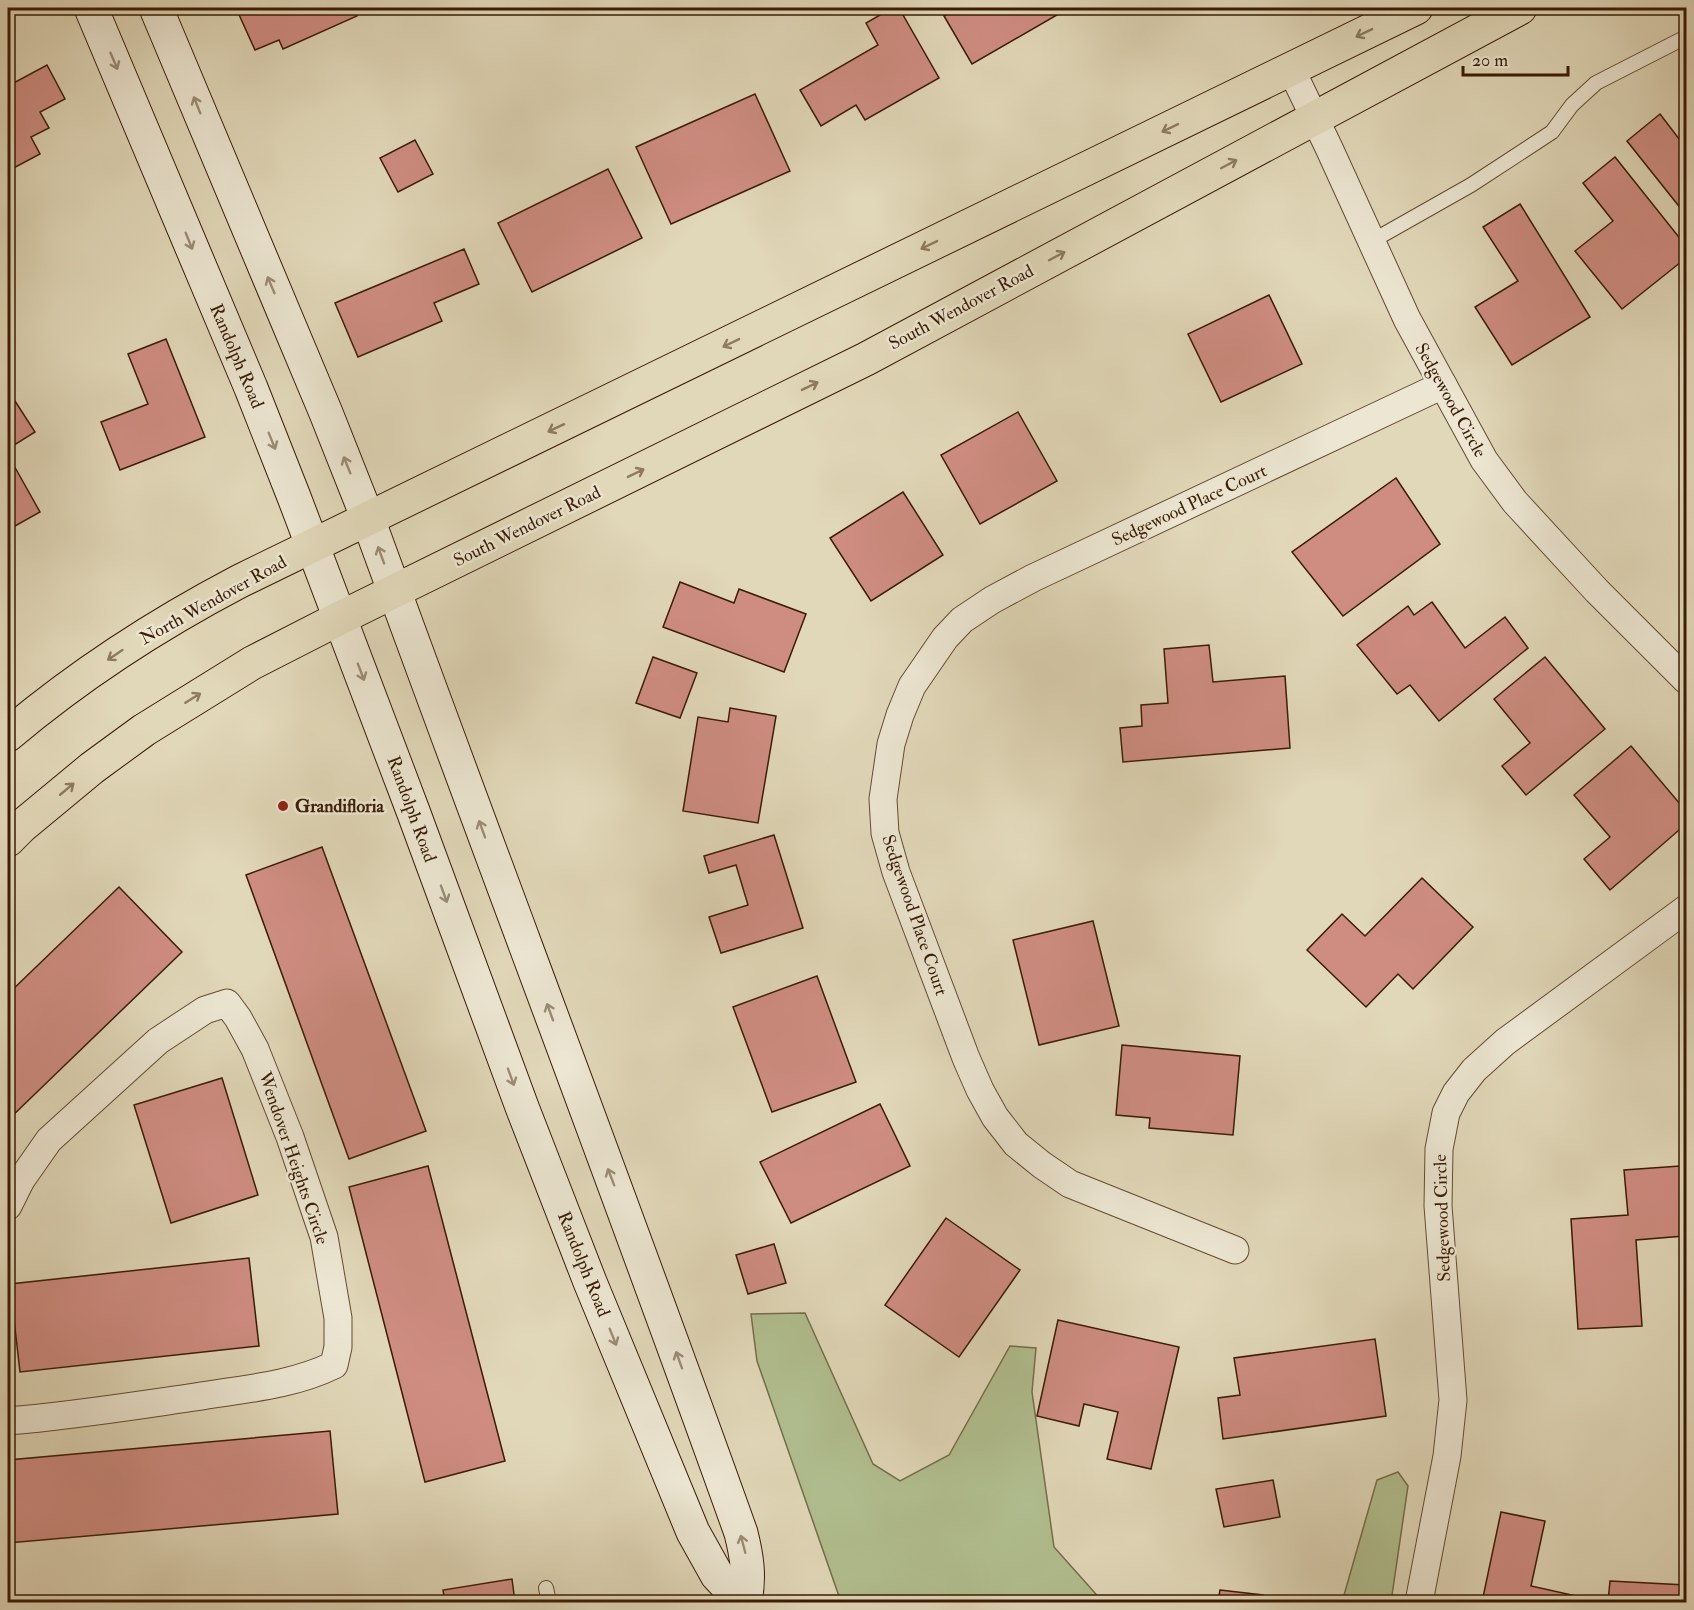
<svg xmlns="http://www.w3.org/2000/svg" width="1694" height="1610" viewBox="0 0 1694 1610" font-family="'IM FELL Double Pica',serif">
<rect width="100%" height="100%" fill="#e1d8b9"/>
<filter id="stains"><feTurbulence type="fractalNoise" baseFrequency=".00333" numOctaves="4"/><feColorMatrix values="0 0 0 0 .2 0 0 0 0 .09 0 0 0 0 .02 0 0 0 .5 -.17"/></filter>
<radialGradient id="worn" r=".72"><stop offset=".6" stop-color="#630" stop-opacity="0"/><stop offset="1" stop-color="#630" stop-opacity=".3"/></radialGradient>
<!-- green -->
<g fill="#b1bf90" stroke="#766d4a" stroke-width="1.5">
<polygon points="805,1313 873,1464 900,1481 949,1455 1010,1346 1036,1348 1032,1392 1054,1547 1103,1602 841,1602 757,1361 751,1314"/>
<polygon points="1398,1472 1408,1486 1391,1602 1342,1602 1377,1480"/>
</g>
<!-- building -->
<g fill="#cf8d82" stroke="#3a1b04" stroke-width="1.5">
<polygon points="236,8 353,8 357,16 283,49 279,40 255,50"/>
<polygon points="892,8 899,8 939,78 865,120 856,105 821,126 800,90 878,45 866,23"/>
<polygon points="959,8 1069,8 972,64 944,16"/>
<polygon points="47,65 65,99 40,112 49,128 31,137 40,154 8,171 8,86"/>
<polygon points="755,94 790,171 671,224 636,147"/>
<polygon points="1660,114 1686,148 1686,215 1627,141"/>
<polygon points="415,140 433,174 398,192 380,158"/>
<polygon points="1615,157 1686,246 1686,258 1622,309 1575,251 1613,221 1583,183"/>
<polygon points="608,169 642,238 532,292 498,223"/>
<polygon points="1520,204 1590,317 1512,365 1475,307 1518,281 1483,227"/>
<polygon points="464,249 479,284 434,303 442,321 358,357 335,303"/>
<polygon points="1269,295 1302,364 1221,402 1188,334"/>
<polygon points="166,339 205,437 120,470 101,422 148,404 128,354"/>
<polygon points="15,401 35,432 8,449 8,406"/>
<polygon points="1018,412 1057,481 980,524 941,455"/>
<polygon points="8,455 40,512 8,530"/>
<polygon points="1396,478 1440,544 1343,616 1292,552"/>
<polygon points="903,492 943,555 871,601 830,538"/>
<polygon points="680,582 734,603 739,589 806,614 784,672 663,627"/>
<polygon points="1432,602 1465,648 1505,617 1528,648 1439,721 1410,685 1397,694 1357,645 1408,606 1414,615"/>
<polygon points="1209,645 1213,682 1285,676 1290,748 1123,762 1120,728 1142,726 1141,705 1168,703 1164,649"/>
<polygon points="653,657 697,673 680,718 636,703"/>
<polygon points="1545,657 1605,729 1526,795 1502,766 1530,743 1494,699"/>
<polygon points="730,708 776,716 758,823 683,811 698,717 728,722"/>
<polygon points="1631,746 1686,811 1686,824 1610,890 1584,859 1610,837 1574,795"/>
<polygon points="774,835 803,928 721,953 709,917 748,905 736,865 709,873 704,856"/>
<polygon points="322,847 426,1131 349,1159 246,875"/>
<polygon points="1422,878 1473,927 1413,989 1398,974 1366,1007 1307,950 1342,914 1365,936"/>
<polygon points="119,887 182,952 8,1120 8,994"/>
<polygon points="1093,921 1119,1026 1039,1045 1013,940"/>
<polygon points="817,976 856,1082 772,1112 733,1007"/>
<polygon points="1122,1045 1240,1056 1233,1135 1149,1128 1150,1118 1116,1115"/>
<polygon points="222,1078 258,1195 171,1223 134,1105"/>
<polygon points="880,1104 910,1166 791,1223 760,1162"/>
<polygon points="428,1166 505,1461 425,1482 349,1187"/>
<polygon points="1680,1166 1684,1236 1636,1240 1642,1326 1578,1329 1571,1219 1628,1215 1624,1170"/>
<polygon points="946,1218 1020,1270 959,1357 885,1305"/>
<polygon points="774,1244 786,1283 748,1294 736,1255"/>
<polygon points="249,1258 259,1346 20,1372 10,1284"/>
<polygon points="1058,1320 1179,1347 1151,1469 1107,1459 1118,1412 1084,1404 1079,1426 1037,1416"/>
<polygon points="1375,1339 1386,1416 1223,1439 1218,1398 1240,1395 1234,1358"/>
<polygon points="330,1431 338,1514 8,1543 8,1460"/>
<polygon points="1273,1480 1280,1517 1224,1527 1216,1489"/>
<polygon points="1501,1512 1545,1521 1531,1586 1581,1597 1580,1602 1482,1602"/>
<polygon points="512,1579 515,1602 445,1602 443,1590"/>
<polygon points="1610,1581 1686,1585 1686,1602 1608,1602"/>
<polygon points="1220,1590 1263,1595 1262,1602 1218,1602"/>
</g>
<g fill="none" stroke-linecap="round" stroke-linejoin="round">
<defs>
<g id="lane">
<polyline points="1372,241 1471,185 1552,132 1572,105 1596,83 1686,37"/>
<polyline points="546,1588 549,1602"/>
</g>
<g id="street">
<polyline points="1291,69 1329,148 1407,319 1484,460 1515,502 1597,591 1686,680"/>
<path d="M8 1206 21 1180 49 1140 158 1041 205 1010 227 1003 238 1018 255 1049 290 1137 324 1237 338 1318V1347L334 1365C291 1386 243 1389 195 1397 133 1406 70 1416 8 1421"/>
<polyline points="1235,1250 1070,1184 1042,1165 1016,1144 995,1117 980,1090 966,1058 896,872 885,833 883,799 891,744 900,715 912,686 945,638 962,620 992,600 1033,578 1443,385"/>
<polyline points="1419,1602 1447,1456 1453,1400 1438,1206 1439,1149 1446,1113 1456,1093 1474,1070 1505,1042 1686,909"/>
</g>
<g id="secondary">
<polyline points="91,8 251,388 294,497 413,811 522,1107 590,1282 693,1532 717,1575 732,1591 746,1602"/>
<path d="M156 8 326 413 368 519C491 857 620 1194 741 1533 747 1557 750 1577 745 1601"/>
</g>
<g id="primary">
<path d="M8 735C79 675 158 624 240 581L1416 8"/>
<polyline points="8,840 22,826 92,768 144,730 252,663 340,618 866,359 1520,8"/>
</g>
</defs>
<!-- lane casing -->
<use href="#lane" stroke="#644a31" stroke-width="16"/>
<!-- street casing -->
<use href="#street" stroke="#644a31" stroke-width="29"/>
<!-- secondary casing -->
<use href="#secondary" stroke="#3a1b04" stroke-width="35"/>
<!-- primary casing -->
<use href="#primary" stroke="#3a1b04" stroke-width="35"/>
<!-- lane -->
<use href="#lane" stroke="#ece6d2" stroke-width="14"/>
<!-- street -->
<use href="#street" stroke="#ece6d2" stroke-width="27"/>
<!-- secondary -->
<use href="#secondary" stroke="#ece6d2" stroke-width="33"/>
<!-- primary -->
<use href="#primary" stroke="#e1d8b9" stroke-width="33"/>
</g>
<!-- one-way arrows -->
<defs><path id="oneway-shaft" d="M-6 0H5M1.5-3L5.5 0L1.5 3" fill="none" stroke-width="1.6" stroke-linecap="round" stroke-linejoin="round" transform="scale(1.5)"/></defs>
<g stroke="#8e7a5e">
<use href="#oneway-shaft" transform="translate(1364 33) rotate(154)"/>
<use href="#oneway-shaft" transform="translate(1170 128) rotate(154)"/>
<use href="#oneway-shaft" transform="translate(1229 164) rotate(-28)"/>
<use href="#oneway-shaft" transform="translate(929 245) rotate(154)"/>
<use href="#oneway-shaft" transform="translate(1057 256) rotate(-28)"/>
<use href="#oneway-shaft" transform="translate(731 343) rotate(154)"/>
<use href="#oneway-shaft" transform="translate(810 386) rotate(-26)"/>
<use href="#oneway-shaft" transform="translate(556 428) rotate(155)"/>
<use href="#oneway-shaft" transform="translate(636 473) rotate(-26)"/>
<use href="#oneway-shaft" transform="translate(115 655) rotate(146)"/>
<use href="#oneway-shaft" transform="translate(193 698) rotate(-32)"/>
<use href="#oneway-shaft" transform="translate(67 789) rotate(-40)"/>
</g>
<g stroke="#9c8b75">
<use href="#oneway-shaft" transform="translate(114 61) rotate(67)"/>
<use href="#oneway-shaft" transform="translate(197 105) rotate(-112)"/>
<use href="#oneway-shaft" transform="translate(189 241) rotate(68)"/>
<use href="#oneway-shaft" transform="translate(271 285) rotate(-113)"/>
<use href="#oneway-shaft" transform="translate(272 441) rotate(68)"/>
<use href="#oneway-shaft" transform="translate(347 465) rotate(-112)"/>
<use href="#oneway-shaft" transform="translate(381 555) rotate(-110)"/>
<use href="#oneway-shaft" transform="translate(361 672) rotate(69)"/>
<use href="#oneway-shaft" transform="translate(482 829) rotate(-110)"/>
<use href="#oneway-shaft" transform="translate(444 894) rotate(70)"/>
<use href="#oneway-shaft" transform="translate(550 1012) rotate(-110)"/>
<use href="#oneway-shaft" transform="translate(511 1077) rotate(70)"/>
<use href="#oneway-shaft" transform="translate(611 1177) rotate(-111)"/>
<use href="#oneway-shaft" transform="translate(613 1337) rotate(68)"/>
<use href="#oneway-shaft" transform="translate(679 1360) rotate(-110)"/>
<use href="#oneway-shaft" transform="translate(743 1544) rotate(-105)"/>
</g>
<!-- markers -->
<circle fill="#8f2418" stroke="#ece6d2" stroke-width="2" cx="283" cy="806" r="6"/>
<g text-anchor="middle" stroke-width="5" stroke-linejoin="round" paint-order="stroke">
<!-- street labels -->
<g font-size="18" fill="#3a1b04" stroke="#ece6d2">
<text transform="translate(961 307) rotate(-28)" y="6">South Wendover Road</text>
<text transform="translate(237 356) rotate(67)" y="6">Randolph Road</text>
<text transform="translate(1451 400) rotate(61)" y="6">Sedgewood Circle</text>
<text transform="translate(1189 505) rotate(-25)" y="6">Sedgewood Place Court</text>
<text transform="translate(527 526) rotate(-26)" y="6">South Wendover Road</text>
<text transform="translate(213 600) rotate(-29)" y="6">North Wendover Road</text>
<text transform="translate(412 809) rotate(70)" y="6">Randolph Road</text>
<text transform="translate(915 915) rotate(71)" y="6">Sedgewood Place Court</text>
<text transform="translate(294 1158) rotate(71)" y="6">Wendover Heights Circle</text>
<text transform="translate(1442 1218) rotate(-92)" y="6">Sedgewood Circle</text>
<text transform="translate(584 1264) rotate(68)" y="6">Randolph Road</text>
</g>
<!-- poi labels -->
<g font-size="18" font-weight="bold" fill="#3a1b04" stroke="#ece6d2" text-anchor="start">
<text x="295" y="812">Grandifloria</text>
</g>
</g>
<!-- margin -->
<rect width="1694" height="1610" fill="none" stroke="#e1d8b9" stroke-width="30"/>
<rect x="9" y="9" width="1676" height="1592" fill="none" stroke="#3a1b04" stroke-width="3"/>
<rect x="15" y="15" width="1664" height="1580" fill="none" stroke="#3a1b04" stroke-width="1.5"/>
<!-- scale -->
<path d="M1463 66v9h105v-9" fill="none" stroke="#3a1b04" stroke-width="3"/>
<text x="1472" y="66" font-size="18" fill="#3a1b04" stroke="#ece6d2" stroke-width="4.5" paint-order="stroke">20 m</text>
<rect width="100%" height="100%" filter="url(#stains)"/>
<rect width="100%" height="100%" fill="url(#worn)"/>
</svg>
